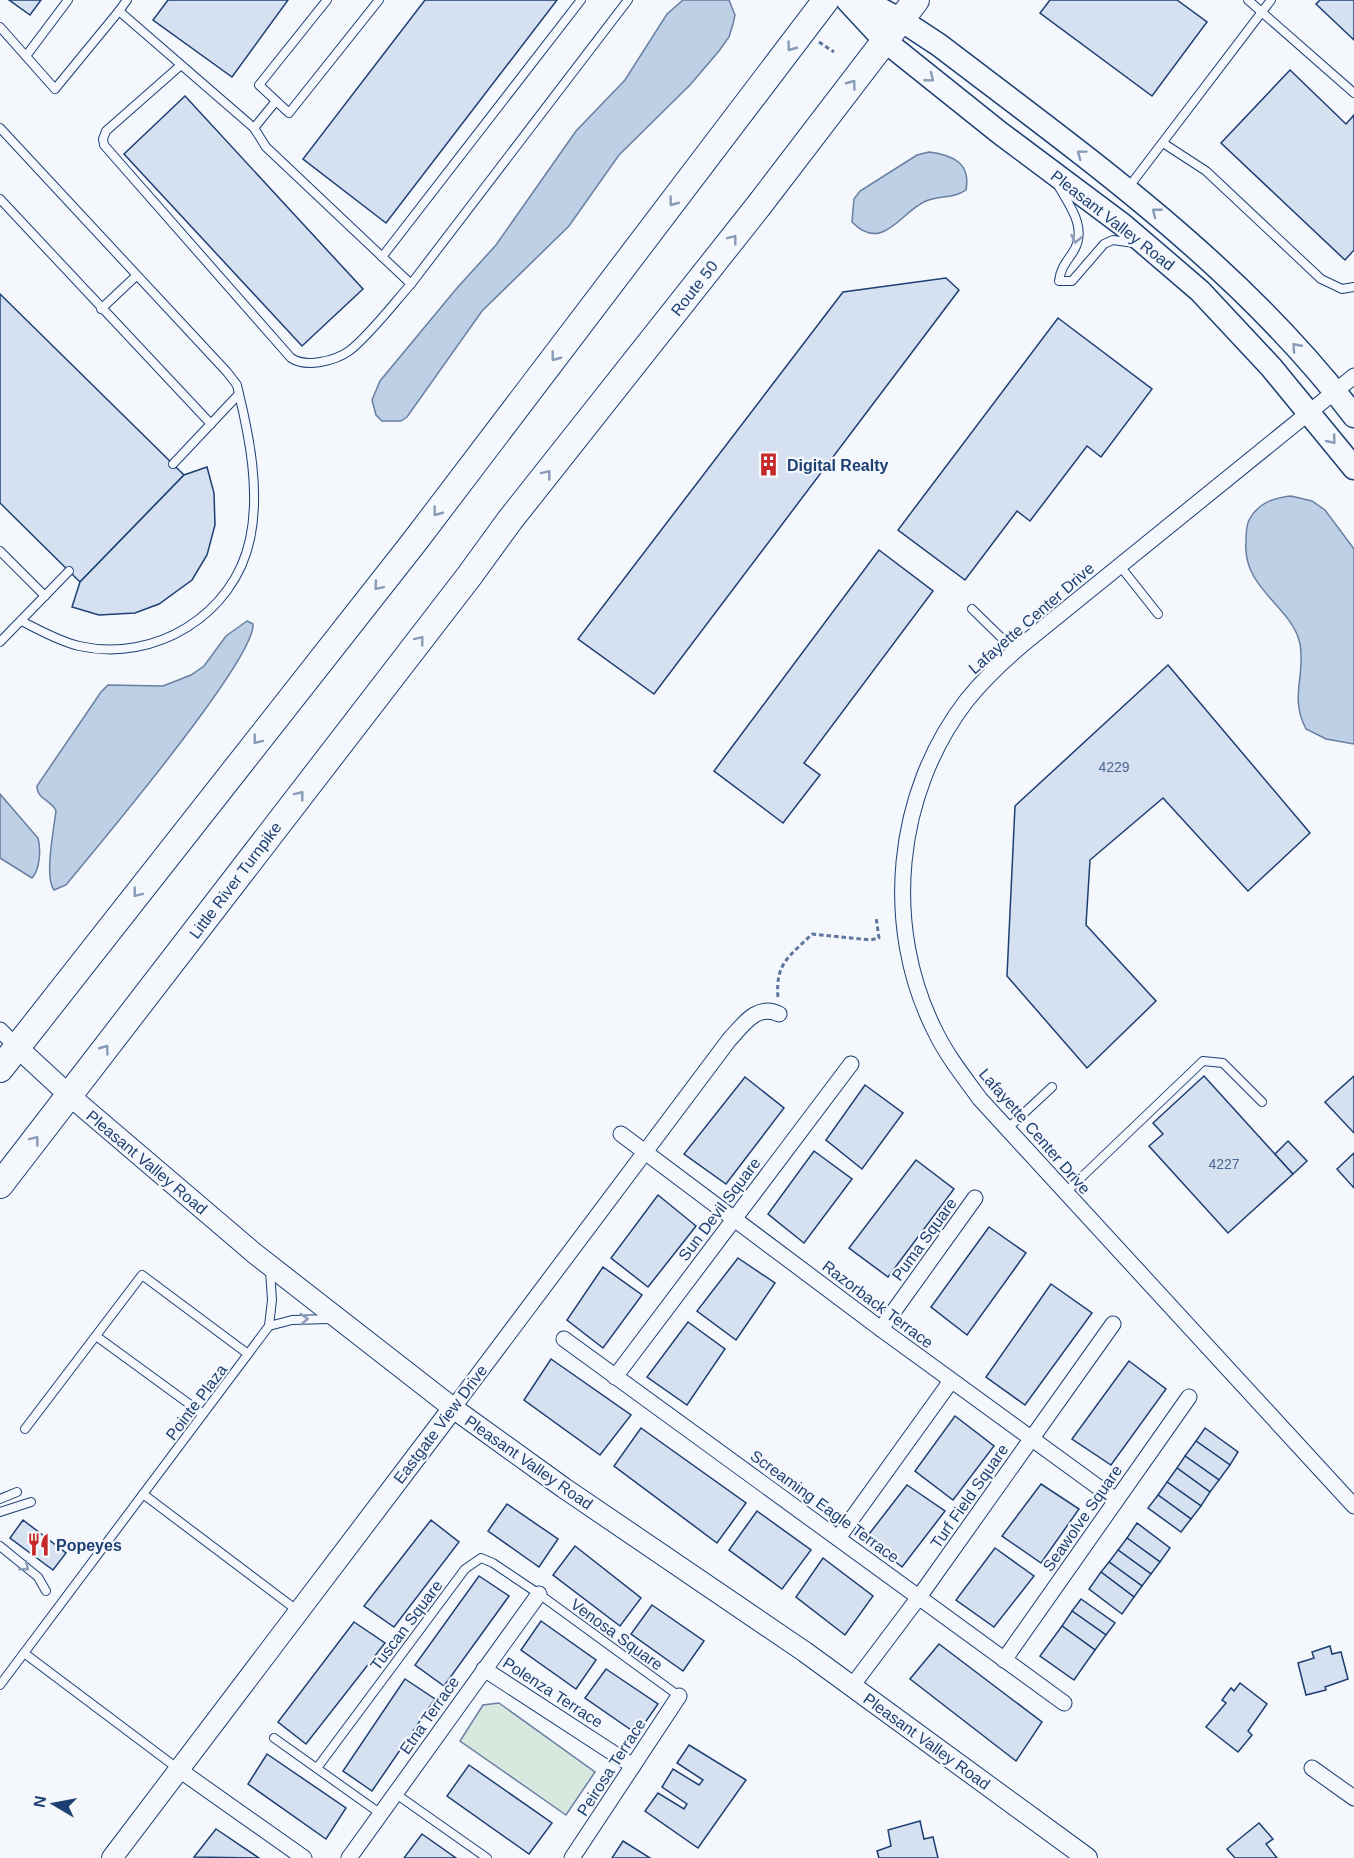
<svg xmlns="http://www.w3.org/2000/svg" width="1354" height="1858" viewBox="0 0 1354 1858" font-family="Arial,sans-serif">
<rect width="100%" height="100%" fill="#f4f7fb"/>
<!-- green -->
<polygon fill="#d7e8df" stroke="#687fa3" stroke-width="1.5" points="499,1703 595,1772 566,1815 460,1741 483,1705"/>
<!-- water -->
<g fill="#bed0e5" stroke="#687fa3" stroke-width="1.5">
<polygon points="683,0 729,0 735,15 733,24 729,37 719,51 690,85 619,155 569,226 482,311 407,417 401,421 382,421 376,415 372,400 380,381 457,288 496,245 576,131 625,80 667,14"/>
<path d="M929 152C953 155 971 163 966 190 953 199 940 195 926 201 901 211 883 254 852 222L854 199 860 191 917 155Z"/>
<path d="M1291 496 1312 501 1325 510 1354 549V744L1326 739 1306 729C1289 696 1306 676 1300 644 1293 607 1242 589 1246 542 1246 535 1246 526 1249 520 1258 503 1273 498 1291 496Z"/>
<path d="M247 621 253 624C256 659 97 847 66 885L54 890C44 878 54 828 56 811 52 800 37 800 37 786L101 692 108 685 163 686 191 675 204 666 226 636Z"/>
<path d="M0 794 38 838C41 849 40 870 32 878L0 858Z"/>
</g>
<!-- building -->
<g fill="#d5e0f0" stroke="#1d3f73" stroke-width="1.5">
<polygon points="9,0 41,0 30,15"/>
<polygon points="168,0 288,0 232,77 153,20"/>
<polygon points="425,0 557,0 386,223 303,159"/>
<polygon points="1177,0 1207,22 1152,96 1040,13 1050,0"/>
<polygon points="1320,0 1354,0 1354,40 1316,4"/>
<polygon points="1290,70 1346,124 1354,115 1354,250 1345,260 1221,143"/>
<polygon points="185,96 363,289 302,346 124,154"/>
<polygon points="946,278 959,290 654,694 578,639 843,292"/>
<polygon points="0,294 184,475 80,582 0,503"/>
<polygon points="1058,318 1152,389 1101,457 1087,446 1030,521 1017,511 965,580 898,530"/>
<polygon points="207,467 214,493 215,525 207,555 192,580 159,604 135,613 99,615 72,607 80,582 184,475"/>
<polygon points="879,550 933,591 804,763 820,775 783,823 714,771"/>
<polygon points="1168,665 1310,833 1248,891 1163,798 1090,860 1086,925 1156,1001 1087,1068 1007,976 1015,806"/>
<polygon points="1204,1076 1293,1174 1228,1233 1149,1146 1163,1134 1153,1123"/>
<polygon points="1354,1076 1354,1133 1325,1102"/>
<polygon points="745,1077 784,1108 726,1184 684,1154"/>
<polygon points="865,1085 903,1113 862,1169 826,1140"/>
<polygon points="1288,1141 1307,1161 1293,1174 1275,1154"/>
<polygon points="814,1151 852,1179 804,1243 768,1214"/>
<polygon points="1354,1153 1354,1188 1337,1169"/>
<polygon points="916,1160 954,1189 888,1277 849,1248"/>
<polygon points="658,1195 696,1226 648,1287 611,1258"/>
<polygon points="989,1227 1026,1253 967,1335 931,1307"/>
<polygon points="738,1258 775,1283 736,1340 697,1311"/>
<polygon points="603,1267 642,1295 603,1348 567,1320"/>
<polygon points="1051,1284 1092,1313 1025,1405 986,1377"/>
<polygon points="688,1322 725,1349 687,1405 647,1377"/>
<polygon points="551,1359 631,1415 600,1455 524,1400"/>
<polygon points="1129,1361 1166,1389 1111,1465 1072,1439"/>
<polygon points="955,1416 994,1446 953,1500 915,1471"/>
<polygon points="641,1428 746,1503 717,1543 614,1466"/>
<polygon points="1205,1428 1238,1452 1230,1465 1196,1441"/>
<polygon points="1196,1441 1230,1465 1219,1480 1185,1456"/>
<polygon points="1185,1456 1219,1480 1210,1492 1177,1468"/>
<polygon points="1177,1468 1210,1492 1201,1506 1167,1482"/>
<polygon points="1167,1482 1201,1506 1191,1519 1158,1495"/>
<polygon points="1041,1484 1079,1509 1041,1563 1002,1536"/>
<polygon points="907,1485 945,1511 902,1567 866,1538"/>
<polygon points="1158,1495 1191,1519 1181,1532 1148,1508"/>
<polygon points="507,1504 558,1539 539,1567 488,1531"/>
<polygon points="757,1511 811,1550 782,1589 729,1550"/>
<polygon points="23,1520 66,1553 53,1570 10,1538"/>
<polygon points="431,1520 459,1542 394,1627 364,1606"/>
<polygon points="1137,1523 1170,1548 1160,1562 1127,1538"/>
<polygon points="1127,1538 1160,1562 1151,1574 1118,1550"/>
<polygon points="575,1546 641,1598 620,1626 553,1575"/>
<polygon points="995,1548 1034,1576 994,1627 956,1600"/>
<polygon points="1118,1550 1151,1574 1142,1586 1109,1562"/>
<polygon points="823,1558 873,1596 845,1635 796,1597"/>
<polygon points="1109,1562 1142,1586 1134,1597 1101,1572"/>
<polygon points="1101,1572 1134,1597 1122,1614 1089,1589"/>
<polygon points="479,1576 509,1596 444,1686 415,1665"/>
<polygon points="1081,1599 1115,1623 1106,1635 1072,1611"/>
<polygon points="652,1605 704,1641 683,1671 631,1634"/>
<polygon points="1072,1611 1106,1635 1095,1650 1062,1626"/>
<polygon points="541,1621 596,1660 576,1689 521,1650"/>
<polygon points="354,1622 385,1643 306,1744 278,1722"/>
<polygon points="1062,1626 1095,1650 1074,1680 1040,1656"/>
<polygon points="939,1644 1042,1722 1016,1761 910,1679"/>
<polygon points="1330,1646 1332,1654 1341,1652 1348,1679 1325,1687 1326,1690 1306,1695 1298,1663 1314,1658 1312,1652"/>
<polygon points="606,1669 658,1704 637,1734 585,1698"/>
<polygon points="405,1679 435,1699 372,1791 343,1771"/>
<polygon points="1240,1683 1267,1704 1248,1731 1252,1735 1238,1752 1206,1727 1226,1703 1222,1700 1231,1688 1234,1691"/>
<polygon points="689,1745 746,1780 698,1848 645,1811 658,1793 684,1809 687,1804 662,1787 673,1769 699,1785 703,1780 677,1763"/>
<polygon points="267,1754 346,1808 326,1839 248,1784"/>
<polygon points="469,1765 552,1823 529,1854 447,1796"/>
<polygon points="920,1821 924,1839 933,1837 938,1858 879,1858 877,1851 891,1846 888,1830"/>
<polygon points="1259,1823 1273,1839 1266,1844 1277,1858 1235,1858 1227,1849"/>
<polygon points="216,1829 259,1858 194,1857"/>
<polygon points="422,1834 456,1858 404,1858"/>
<polygon points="623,1841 650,1858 612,1858"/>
</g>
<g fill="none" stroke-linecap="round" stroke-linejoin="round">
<defs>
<g id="service">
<polyline points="327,0 259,85 289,113 379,0"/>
<polyline points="1248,0 1354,93"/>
<polyline points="119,11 127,0"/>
<polyline points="0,27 55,89 119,11 254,128 276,101"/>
<polyline points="26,56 68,0"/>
<path d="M181 65 106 131 103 139 104 145 291 358C306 368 335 361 349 351 367 338 395 302 411 284"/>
<polyline points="0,128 227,372 237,385 239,394"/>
<polyline points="254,128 266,147 411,284 628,0"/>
<polyline points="1163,143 1206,171 1321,279 1342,289 1354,287"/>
<path d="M1059 187C1070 206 1088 229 1073 252 1066 263 1061 267 1059 281H1072L1104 244 1113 240 1134 243"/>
<polyline points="1128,188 1271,0"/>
<polyline points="0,199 211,424"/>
<polyline points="382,257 581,0"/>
<polyline points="101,309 136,276"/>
<polyline points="0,551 45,596"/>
<polyline points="1120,566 1158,614"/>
<polyline points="972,609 1015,651"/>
<path d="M21 621C40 630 58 641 79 646 155 663 234 615 250 539 260 493 250 439 239 394L173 464"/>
<polyline points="0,642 69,571"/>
<polyline points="1007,1129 1052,1087"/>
<polyline points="1065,1193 1203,1061 1223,1063 1262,1102"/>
<polyline points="269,1326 292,1320 330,1319"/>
<polyline points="96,1336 203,1414"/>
<polyline points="25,1429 142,1275 248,1354"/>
<polyline points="143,1494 298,1611"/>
<polyline points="0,1499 17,1492"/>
<polyline points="0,1512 31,1502"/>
<polyline points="0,1546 38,1577 46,1591"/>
<polyline points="24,1653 177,1768"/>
<polyline points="0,1685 269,1326 272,1300 270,1270"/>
<polyline points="274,1738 381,1814"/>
<polyline points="317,1768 465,1569 481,1558 493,1563 539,1594 679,1696"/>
<polyline points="396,1794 487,1858"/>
</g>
<g id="minor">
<path d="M1354 376 1022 645C1002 662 983 680 967 700 895 793 882 926 935 1031 947 1056 964 1077 980 1099L1354 1506"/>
<polyline points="0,1030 17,1047"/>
<polyline points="621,1134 881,1329 1116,1500"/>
<polyline points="881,1329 975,1198"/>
<polyline points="564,1339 1064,1703"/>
<polyline points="615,1377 851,1064"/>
<path d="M453 1408 729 1040C743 1025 757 1003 779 1014"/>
<polyline points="838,1538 951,1381"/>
<polyline points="1004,1660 1189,1397"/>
<polyline points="484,1669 633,1766"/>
<polyline points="852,1686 919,1597 1113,1324"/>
<polyline points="1312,1768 1354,1798"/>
<polyline points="178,1769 304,1858"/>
<polyline points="349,1858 539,1594"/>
<polyline points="572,1858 679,1696"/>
</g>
<g id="tertiary">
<polyline points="17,1047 70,1096 254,1253 453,1408 564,1488 805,1652 1087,1858"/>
<polyline points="112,1858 453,1408"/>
</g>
<g id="secondary">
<polyline points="847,0 885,41 1000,133 1123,225 1200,291 1271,367 1354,468"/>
<path d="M863 0 901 20 939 45C1087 158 1240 266 1354 416"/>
</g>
<g id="trunk">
<polyline points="0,1069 415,541 826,0"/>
<polyline points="0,1185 470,575 510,520 760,204 916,0"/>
</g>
</defs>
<!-- service casing -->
<use href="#service" stroke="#1d3f73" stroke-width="10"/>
<!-- minor casing -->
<use href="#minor" stroke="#1d3f73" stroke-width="17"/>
<!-- tertiary casing -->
<use href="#tertiary" stroke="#1d3f73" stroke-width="22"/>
<!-- secondary casing -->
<use href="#secondary" stroke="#1d3f73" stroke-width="25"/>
<!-- trunk casing -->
<use href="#trunk" stroke="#1d3f73" stroke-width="28"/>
<!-- path -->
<g stroke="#5e769c" stroke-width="3" stroke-dasharray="4.5 3" stroke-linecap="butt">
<polyline points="819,42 834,52"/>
<path d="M778 997C775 963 790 956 812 934L870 940 879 938 876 917"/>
</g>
<!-- service -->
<use href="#service" stroke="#f4f7fb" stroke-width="8"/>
<!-- minor -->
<use href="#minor" stroke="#f4f7fb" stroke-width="15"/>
<!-- tertiary -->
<use href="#tertiary" stroke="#f4f7fb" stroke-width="20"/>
<!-- secondary -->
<use href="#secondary" stroke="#f4f7fb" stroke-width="22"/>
<!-- trunk -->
<use href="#trunk" stroke="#f4f7fb" stroke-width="26"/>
</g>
<!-- one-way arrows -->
<defs><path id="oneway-chevron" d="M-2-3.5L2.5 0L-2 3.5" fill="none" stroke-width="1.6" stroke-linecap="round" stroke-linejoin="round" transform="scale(1.5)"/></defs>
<g stroke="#889bb7">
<use href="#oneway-chevron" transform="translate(791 47) rotate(127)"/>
<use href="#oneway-chevron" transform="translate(930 78) rotate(39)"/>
<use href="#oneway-chevron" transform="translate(852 84) rotate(-53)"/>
<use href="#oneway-chevron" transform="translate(1081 154) rotate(-143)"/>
<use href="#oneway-chevron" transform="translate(673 202) rotate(127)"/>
<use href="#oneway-chevron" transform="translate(1156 212) rotate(-142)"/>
<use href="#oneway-chevron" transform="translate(733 239) rotate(-52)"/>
<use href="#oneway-chevron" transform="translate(1076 239) rotate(101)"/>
<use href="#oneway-chevron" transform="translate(1296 347) rotate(-132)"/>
<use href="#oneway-chevron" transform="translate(555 357) rotate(127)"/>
<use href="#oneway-chevron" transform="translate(1332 440) rotate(51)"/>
<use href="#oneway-chevron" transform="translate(547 474) rotate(-52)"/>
<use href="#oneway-chevron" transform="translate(437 512) rotate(127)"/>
<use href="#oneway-chevron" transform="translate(378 586) rotate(130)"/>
<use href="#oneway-chevron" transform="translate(420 640) rotate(-52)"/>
<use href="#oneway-chevron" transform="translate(257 740) rotate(128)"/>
<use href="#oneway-chevron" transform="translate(300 795) rotate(-52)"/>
<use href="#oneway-chevron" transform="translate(137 893) rotate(128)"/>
<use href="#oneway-chevron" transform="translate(105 1049) rotate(-53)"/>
<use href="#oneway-chevron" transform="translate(35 1140) rotate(-52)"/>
<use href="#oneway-chevron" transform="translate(304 1319) rotate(-4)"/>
<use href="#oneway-chevron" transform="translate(25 1567) rotate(39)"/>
</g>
<!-- icons -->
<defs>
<symbol id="building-bare" viewBox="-9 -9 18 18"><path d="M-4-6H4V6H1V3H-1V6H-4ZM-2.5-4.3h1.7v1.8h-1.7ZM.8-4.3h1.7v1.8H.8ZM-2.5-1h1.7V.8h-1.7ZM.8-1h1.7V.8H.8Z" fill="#c62828" stroke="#f4f7fb" stroke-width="2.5" paint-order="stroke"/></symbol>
<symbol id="restaurant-bare" viewBox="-9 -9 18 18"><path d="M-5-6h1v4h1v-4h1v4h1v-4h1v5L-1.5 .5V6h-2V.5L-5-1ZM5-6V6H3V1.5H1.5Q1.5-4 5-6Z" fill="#c62828" stroke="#f4f7fb" stroke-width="2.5" paint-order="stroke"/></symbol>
</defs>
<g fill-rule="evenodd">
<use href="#building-bare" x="752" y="448" width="33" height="33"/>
<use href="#restaurant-bare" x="22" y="1528" width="33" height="33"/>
</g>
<g text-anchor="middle" stroke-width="4.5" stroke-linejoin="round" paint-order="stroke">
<!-- number labels -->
<g font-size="14" fill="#4b6792">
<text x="1114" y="772">4229</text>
<text x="1224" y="1169">4227</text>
</g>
<!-- street labels -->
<g font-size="16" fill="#1d3f73" stroke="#f4f7fb">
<text transform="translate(1113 220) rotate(38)" y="6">Pleasant Valley Road</text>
<text transform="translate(694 288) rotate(-52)" y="6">Route 50</text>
<text transform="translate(1031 618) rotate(-41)" y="6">Lafayette Center Drive</text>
<text transform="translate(235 880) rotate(-53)" y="6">Little River Turnpike</text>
<text transform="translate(1035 1131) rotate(49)" y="6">Lafayette Center Drive</text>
<text transform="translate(147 1162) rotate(40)" y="6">Pleasant Valley Road</text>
<text transform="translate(719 1209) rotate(-53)" y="6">Sun Devil Square</text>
<text transform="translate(924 1239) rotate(-54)" y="6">Puma Square</text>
<text transform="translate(878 1304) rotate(37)" y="6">Razorback Terrace</text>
<text transform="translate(196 1402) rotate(-53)" y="6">Pointe Plaza</text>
<text transform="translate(440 1424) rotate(-53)" y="6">Eastgate View Drive</text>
<text transform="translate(529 1462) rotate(35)" y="6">Pleasant Valley Road</text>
<text transform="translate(969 1496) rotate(-55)" y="6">Turf Field Square</text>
<text transform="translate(825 1506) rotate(36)" y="6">Screaming Eagle Terrace</text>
<text transform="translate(1082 1518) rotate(-55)" y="6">Seawolve Square</text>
<text transform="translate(406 1625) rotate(-53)" y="6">Tuscan Square</text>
<text transform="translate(617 1634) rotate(36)" y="6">Venosa Square</text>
<text transform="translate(553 1692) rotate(33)" y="6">Polenza Terrace</text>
<text transform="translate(429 1715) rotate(-55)" y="6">Etna Terrace</text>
<text transform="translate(927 1741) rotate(36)" y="6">Pleasant Valley Road</text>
<text transform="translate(611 1767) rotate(-57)" y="6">Peirosa Terrace</text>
</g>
<!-- poi labels -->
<g font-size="16" font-weight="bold" fill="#1d3f73" stroke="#f4f7fb" text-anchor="start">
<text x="787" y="471">Digital Realty</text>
<text x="56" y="1551">Popeyes</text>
</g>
</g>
<!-- north arrow -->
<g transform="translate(54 1804) rotate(280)" stroke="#f4f7fb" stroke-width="4.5" paint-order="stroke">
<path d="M0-4.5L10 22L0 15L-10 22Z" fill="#1d3f73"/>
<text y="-9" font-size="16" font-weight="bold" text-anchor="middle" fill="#1d3f73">N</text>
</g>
</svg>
